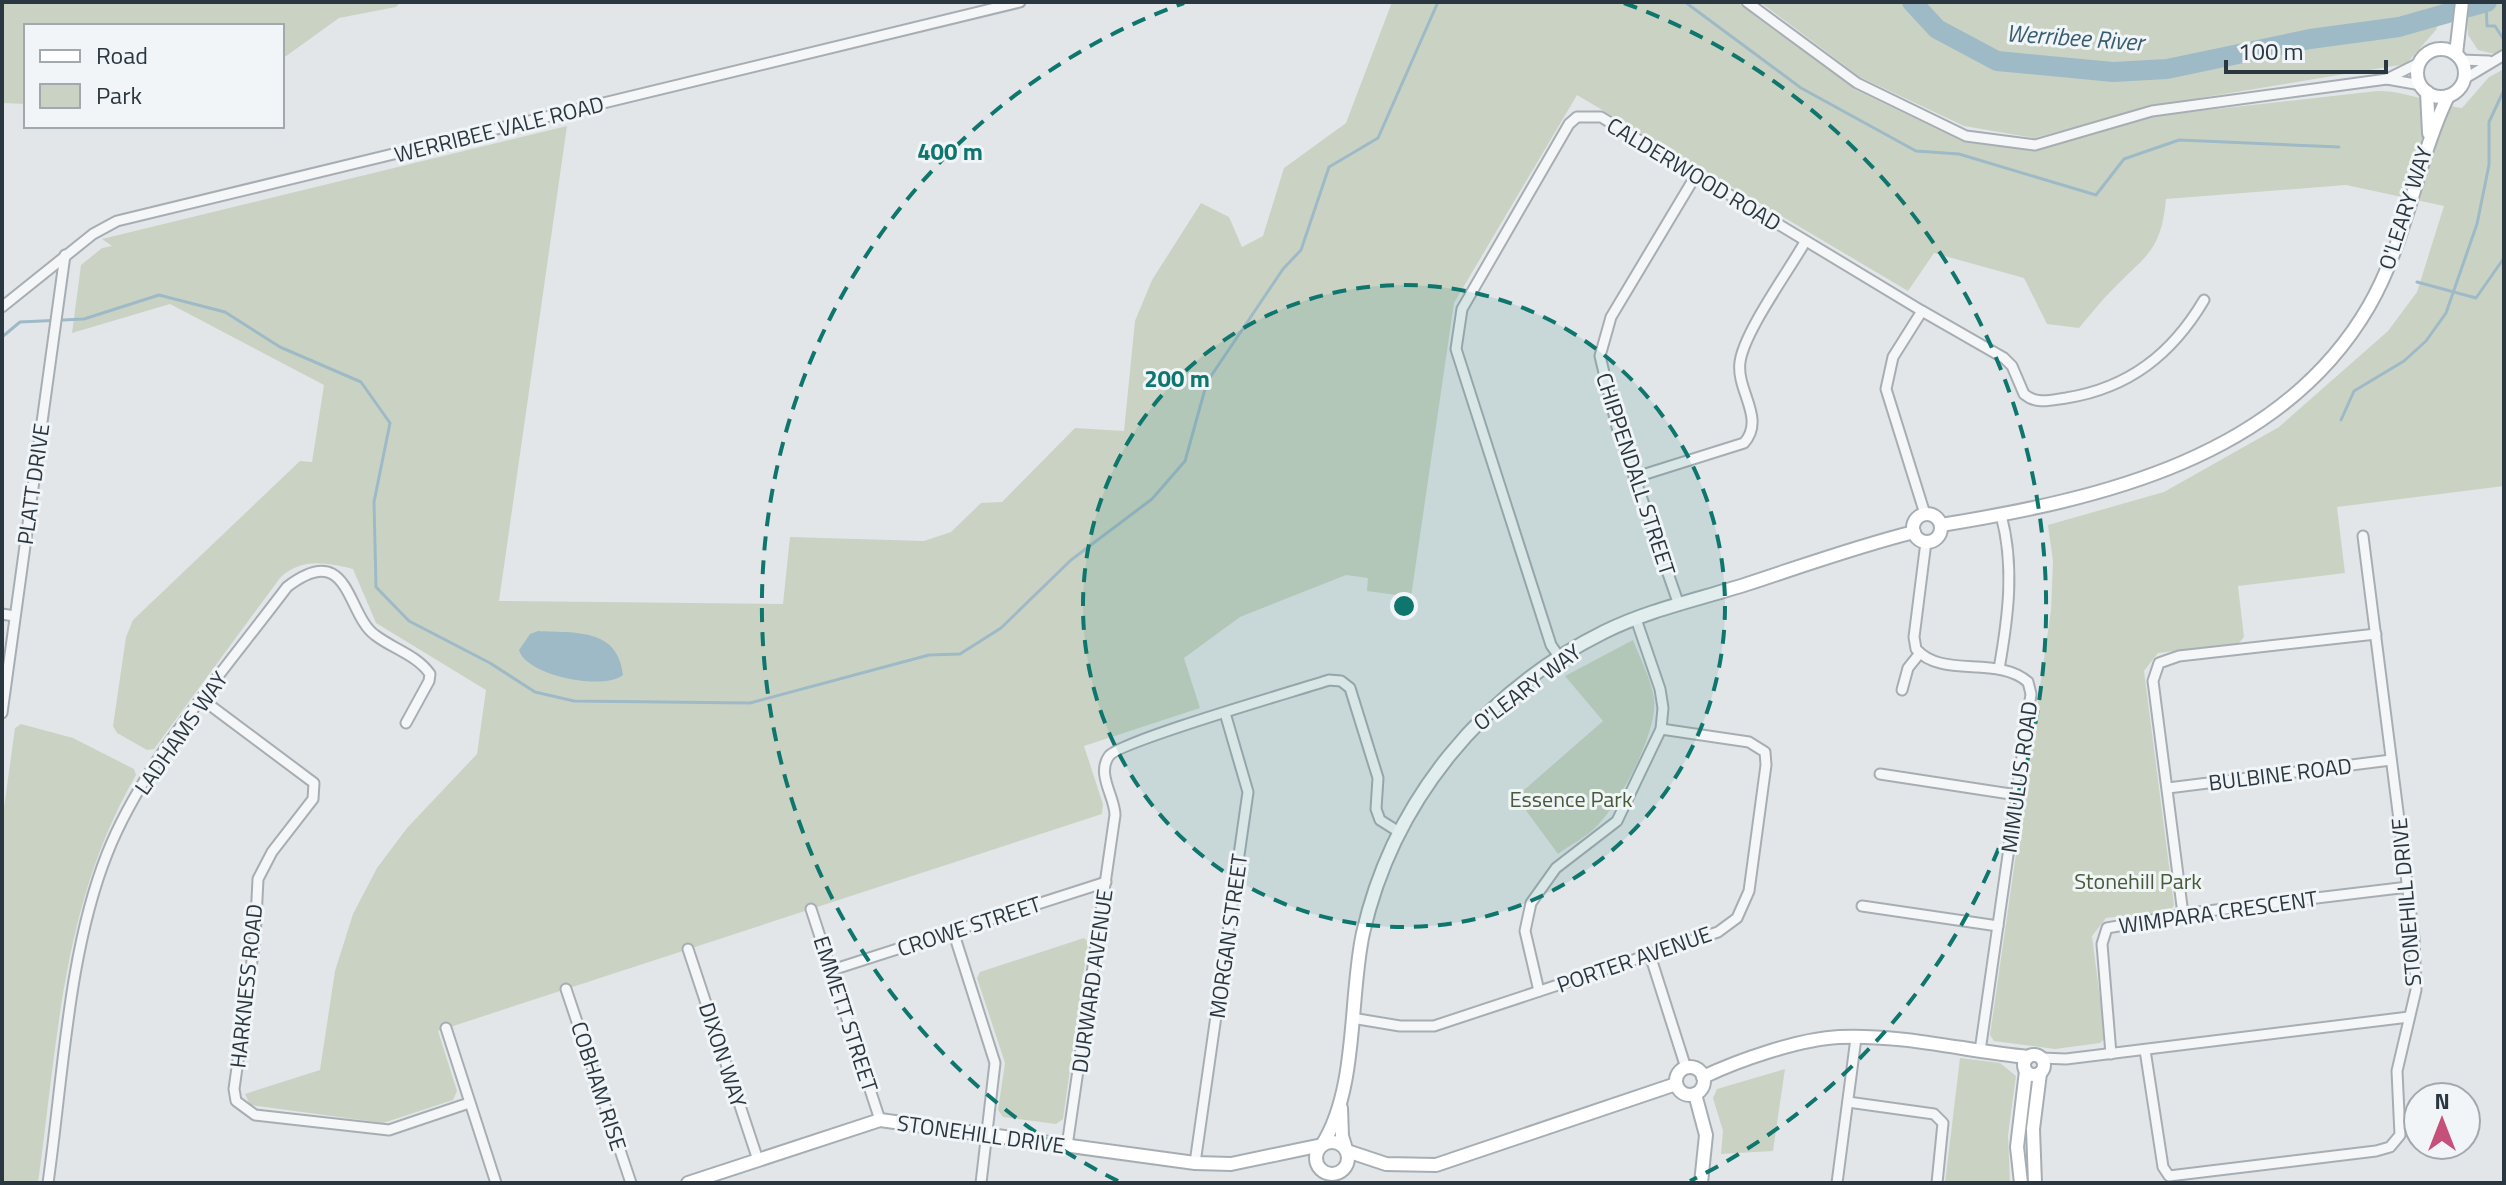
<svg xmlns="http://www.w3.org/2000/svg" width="2506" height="1185" viewBox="0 0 2506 1185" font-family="'Titillium Web',sans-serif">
<rect width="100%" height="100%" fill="#e2e6e9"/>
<!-- green -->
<g fill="#cad3c3">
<polygon points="2,2 401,2 396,7 339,18 282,59 282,26 26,26 26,104 2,103"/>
<path d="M1392 2H1737L1856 90 1960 140 2033 151 2154 116 2377 91C2402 90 2435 104 2462 108L2489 77 2504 69V486L2337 507 2345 573 2238 586 2244 637 2239 643 2158 653 2144 671 2174 905 2170 911 2106 918 2092 936 2105 1038 2100 1043 2055 1049 1994 1041 1990 1035 2051 610 2053 561 2048 525 2164 492 2279 427 2388 331 2417 292 2444 206 2346 185 2166 199C2161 252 2146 255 2113 289 2101 301 2090 315 2079 328L2047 324 2024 278 1934 253 1908 291 1577 95 1454 303 1411 597 1367 591 1368 578 1346 575 1240 617 1184 658 1200 708 1084 746 1103 804 1102 814 438 1031 457 1091 453 1100 383 1123 250 1105 245 1094 320 1070 335 971 353 914 377 868 407 828 477 754 486 690 376 623 353 569C326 563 302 557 280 578L154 749 147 750 117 733 113 726 126 637 133 620 300 461 312 462 324 385 170 304 72 333 81 265 102 248 112 246 102 239 567 126 499 601 783 604 790 537 924 541 951 532 981 503 1002 502 1075 428 1124 431 1135 321 1152 280 1201 203 1229 217 1242 247 1263 236 1284 168 1346 123Z"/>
<polygon points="1760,2 2446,2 2436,30 2406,64 2151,106 2034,138 1964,126 1860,77"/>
<polygon points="2492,2 2504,2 2504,47 2495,54 2478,50 2468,35 2467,19"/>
<path d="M1633 640C1640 658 1651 679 1654 698 1659 730 1620 802 1598 825 1587 837 1570 845 1558 854L1516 797 1603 721 1565 676Z"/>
<path d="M21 724 73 738 134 769 136 775C62 903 58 1040 38 1183H2V822L15 728Z"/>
<polygon points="1084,938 1088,942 1063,1119 1056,1124 1003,1117 998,1110 1005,1063 977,978 980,972"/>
<polygon points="1960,1058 2000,1063 2016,1076 2008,1135 2010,1183 1945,1183"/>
<polygon points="1785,1069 1773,1151 1721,1154 1723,1131 1713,1098 1717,1089"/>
</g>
<!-- water -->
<path fill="#9fbac7" d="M538 631C576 633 618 628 623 675 604 691 526 676 519 650L530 634Z"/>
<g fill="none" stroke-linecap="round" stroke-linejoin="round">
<!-- stream -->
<g stroke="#9fbac7" stroke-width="3">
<polyline points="1685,2 1801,88 1916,151 1959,154 2096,195 2124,159 2179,140 2339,147"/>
<polyline points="2486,3 2487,26 2495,26 2504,40"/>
<polyline points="2417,282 2476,298 2504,258"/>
<polyline points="2,337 20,322 84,319 159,295 225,312 280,347 361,382 390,423 374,502 376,587 409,621 490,663 535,692 574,701 750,703 929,655 960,654 1001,628 1071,560 1152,499 1185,461 1207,382 1283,269 1301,250 1329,167 1378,138 1438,2"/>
<polyline points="2341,420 2354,391 2404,361 2426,341 2446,313 2477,224 2489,165 2489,122 2503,92"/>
</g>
<!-- river -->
<polyline stroke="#9fbac7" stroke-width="20" points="1912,2 1937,29 1997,61 2113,72 2167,69 2310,39 2399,27 2487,2"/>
<defs>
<g id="street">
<polyline points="1747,2 1857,83 1966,136 2035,145 2152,111 2387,79 2421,85"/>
<polyline points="2461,60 2489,61"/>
<polyline points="2387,79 2419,63"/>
<polyline points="2464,79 2504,55"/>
<polyline points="2,307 93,234 117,221 1020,2"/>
<path d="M1922 311 2004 358 2012 366 2024 394C2037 405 2051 400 2066 398 2129 388 2172 354 2204 300"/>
<path d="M1636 477 1744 443C1766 418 1736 391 1740 362 1744 332 1788 272 1805 242"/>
<path d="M1926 542 1914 637 1916 649C1942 679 1997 655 2028 682L2031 694 1980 1051"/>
<polyline points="1679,605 1617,427 1600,356 1611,317 1696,175"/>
<polyline points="2,614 14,616"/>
<polyline points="1560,658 1551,645 1456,349 1462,309 1569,124 1577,117 1601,117 1922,311 1893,357 1886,389 1925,514"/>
<path d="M1999 669C2008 618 2015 566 2001 515"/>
<polyline points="1902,690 1908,668 1920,653"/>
<polyline points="203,700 314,783 313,799 272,852 258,879 255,939 234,1089 236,1101 255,1115 389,1130 469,1103"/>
<polyline points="2,713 65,255"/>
<polyline points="1880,774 2017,795"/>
<polyline points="2168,788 2391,760"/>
<polyline points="1862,906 1998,926"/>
<polyline points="811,909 880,1120"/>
<polyline points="2183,914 2153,681 2159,663 2179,656 2376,634"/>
<polyline points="953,931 995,1063 981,1183"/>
<polyline points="688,949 758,1160"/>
<polyline points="1650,955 1686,1068"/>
<polyline points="832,970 1106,882"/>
<polyline points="566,989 631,1183"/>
<polyline points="1539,991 1525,931 1531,903 1556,868 1617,821 1661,729 1663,708 1660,689 1636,619"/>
<polyline points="1352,1018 1400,1026 1434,1026 1718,932 1737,918 1749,891 1766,765 1765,752 1749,742 1661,729"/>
<polyline points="446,1028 496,1183"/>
<polyline points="2145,1050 2163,1167 2169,1176 2376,1151 2390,1147 2400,1135 2397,1071 2416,990 2414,938 2363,536"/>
<polyline points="2111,1054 2102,944 2107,928 2191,913 2408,887"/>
<polyline points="2041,1058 2066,1059 2409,1017"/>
<polyline points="1848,1102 1934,1114 1943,1123 1937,1183"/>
<path d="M1067 1146 1115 815C1115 797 1096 774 1109 756 1120 741 1299 690 1329 680L1341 681 1350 688 1378 778 1376 809 1380 820 1399 832"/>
<polyline points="1195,1163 1248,792 1225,713"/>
<path d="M48 1183C63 1078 68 952 107 854 143 762 227 667 287 587 350 539 346 614 375 635 393 649 417 655 430 674L429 681 406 723"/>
<polyline points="1837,1183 1856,1038"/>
</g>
<g id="secondary">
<circle cx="2441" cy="73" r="24"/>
<polyline points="2456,54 2462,2"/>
<polyline points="2427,92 2429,133"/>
<circle cx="1927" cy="528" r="14"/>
<path d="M1941 525C2101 499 2281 458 2369 306 2407 240 2416 163 2448 96"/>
<circle cx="2034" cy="1065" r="10"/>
<circle cx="1690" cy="1081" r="14"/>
<path d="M1703 1077C1739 1060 1799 1039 1839 1037 1902 1034 1966 1051 2028 1057"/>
<polyline points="1695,1094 1706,1135 1701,1183"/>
<polyline points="1341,1108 1342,1136 1346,1149"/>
<circle cx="1332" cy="1158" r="16"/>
<path d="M1322 1145C1358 1089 1349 997 1363 933 1393 801 1483 692 1604 632 1648 610 1700 599 1747 584 1802 566 1858 546 1914 532"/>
<polyline points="1347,1151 1386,1164 1436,1165 1676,1084"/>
<polyline points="688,1183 880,1120 1195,1163 1231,1164 1322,1145"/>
<polyline points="2021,1183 2017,1147 2026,1071"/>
<polyline points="2035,1183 2033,1129 2040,1073"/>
</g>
</defs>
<!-- street casing -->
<use href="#street" stroke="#a7aeb3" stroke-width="13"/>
<!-- secondary casing -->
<use href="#secondary" stroke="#a7aeb3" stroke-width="16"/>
<!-- street -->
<use href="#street" stroke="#f4f6f8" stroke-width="9"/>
<!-- secondary -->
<use href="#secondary" stroke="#fff" stroke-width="12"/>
</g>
<!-- distance rings -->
<circle cx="1404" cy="606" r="321" fill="#0f766e" fill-opacity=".12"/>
<g fill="none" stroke="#0f766e" stroke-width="4" stroke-dasharray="14 10">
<circle cx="1404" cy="606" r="321"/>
<path d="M1118 1181A642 642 0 0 1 1184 3M1624 3A642 642 0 0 1 1690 1181"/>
</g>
<g text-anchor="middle" stroke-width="6" stroke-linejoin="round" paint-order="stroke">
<!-- street labels -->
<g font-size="22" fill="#2b3740" stroke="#f1f5f7">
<text transform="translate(499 129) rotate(-14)" y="8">WERRIBEE VALE ROAD</text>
<text transform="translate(1694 174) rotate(31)" y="8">CALDERWOOD ROAD</text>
<text transform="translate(2405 208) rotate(-72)" y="8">O'LEARY WAY</text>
<text transform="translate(1636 474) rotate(72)" y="8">CHIPPENDALL STREET</text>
<text transform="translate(33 484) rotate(-82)" y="8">PLATT DRIVE</text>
<text transform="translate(1527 687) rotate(-37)" y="8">O'LEARY WAY</text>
<text transform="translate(181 733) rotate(-55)" y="8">LADHAMS WAY</text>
<text transform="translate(2280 774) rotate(-7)" y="8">BULBINE ROAD</text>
<text transform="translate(2019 777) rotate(-82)" y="8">MIMULUS ROAD</text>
<text transform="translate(2406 902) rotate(-95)" y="8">STONEHILL DRIVE</text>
<text transform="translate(2218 912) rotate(-8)" y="8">WIMPARA CRESCENT</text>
<text transform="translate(969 926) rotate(-18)" y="8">CROWE STREET</text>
<text transform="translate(1228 936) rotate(-82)" y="8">MORGAN STREET</text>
<text transform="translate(1634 959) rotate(-19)" y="8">PORTER AVENUE</text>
<text transform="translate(1092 981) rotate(-82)" y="8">DURWARD AVENUE</text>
<text transform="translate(246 986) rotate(-84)" y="8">HARKNESS ROAD</text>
<text transform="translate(846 1014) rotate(72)" y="8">EMMETT STREET</text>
<text transform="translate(723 1055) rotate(72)" y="8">DIXON WAY</text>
<text transform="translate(599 1086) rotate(72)" y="8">COBHAM RISE</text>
<text transform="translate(981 1134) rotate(8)" y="8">STONEHILL DRIVE</text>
</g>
<!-- park labels -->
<g font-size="22" fill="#465b39" stroke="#f1f5f7">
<text x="1571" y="807">Essence Park</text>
<text x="2138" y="889">Stonehill Park</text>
</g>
<!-- water labels -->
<g font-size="24" font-style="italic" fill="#385d71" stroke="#f1f5f7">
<text transform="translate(2075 38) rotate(4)" y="8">Werribee River</text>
</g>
</g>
<circle cx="1404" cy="606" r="12" fill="#0f766e" stroke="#f1f5f7" stroke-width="4"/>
<g font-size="24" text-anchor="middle" font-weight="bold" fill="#0f766e" stroke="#f1f5f7" stroke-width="6" stroke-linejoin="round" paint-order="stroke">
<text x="950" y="160">400 m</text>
<text x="1177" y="387">200 m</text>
</g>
<!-- border -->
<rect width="2506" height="1185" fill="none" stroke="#2b3740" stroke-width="8"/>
<!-- legend -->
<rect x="24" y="24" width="260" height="104" fill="#f1f5f7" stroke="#a2a9ae" stroke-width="2"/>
<rect x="40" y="50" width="40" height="12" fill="#ffffff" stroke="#a2a9ae" stroke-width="2"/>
<text x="96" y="64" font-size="24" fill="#2b3740">Road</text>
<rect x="40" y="84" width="40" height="24" fill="#cad3c3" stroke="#a2a9ae" stroke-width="2"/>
<text x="96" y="104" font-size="24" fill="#2b3740">Park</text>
<!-- north arrow -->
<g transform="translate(2442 1121)"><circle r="38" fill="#f1f5f7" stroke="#a2a9ae" stroke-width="2"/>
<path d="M0-6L14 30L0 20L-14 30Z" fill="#c55079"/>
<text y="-12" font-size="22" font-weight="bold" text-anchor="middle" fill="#2b3740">N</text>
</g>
<!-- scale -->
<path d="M2226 60v12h160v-12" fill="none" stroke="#2b3740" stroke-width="4"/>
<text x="2238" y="60" font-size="24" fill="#2b3740" stroke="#f1f5f7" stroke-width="6" paint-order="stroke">100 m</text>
</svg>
